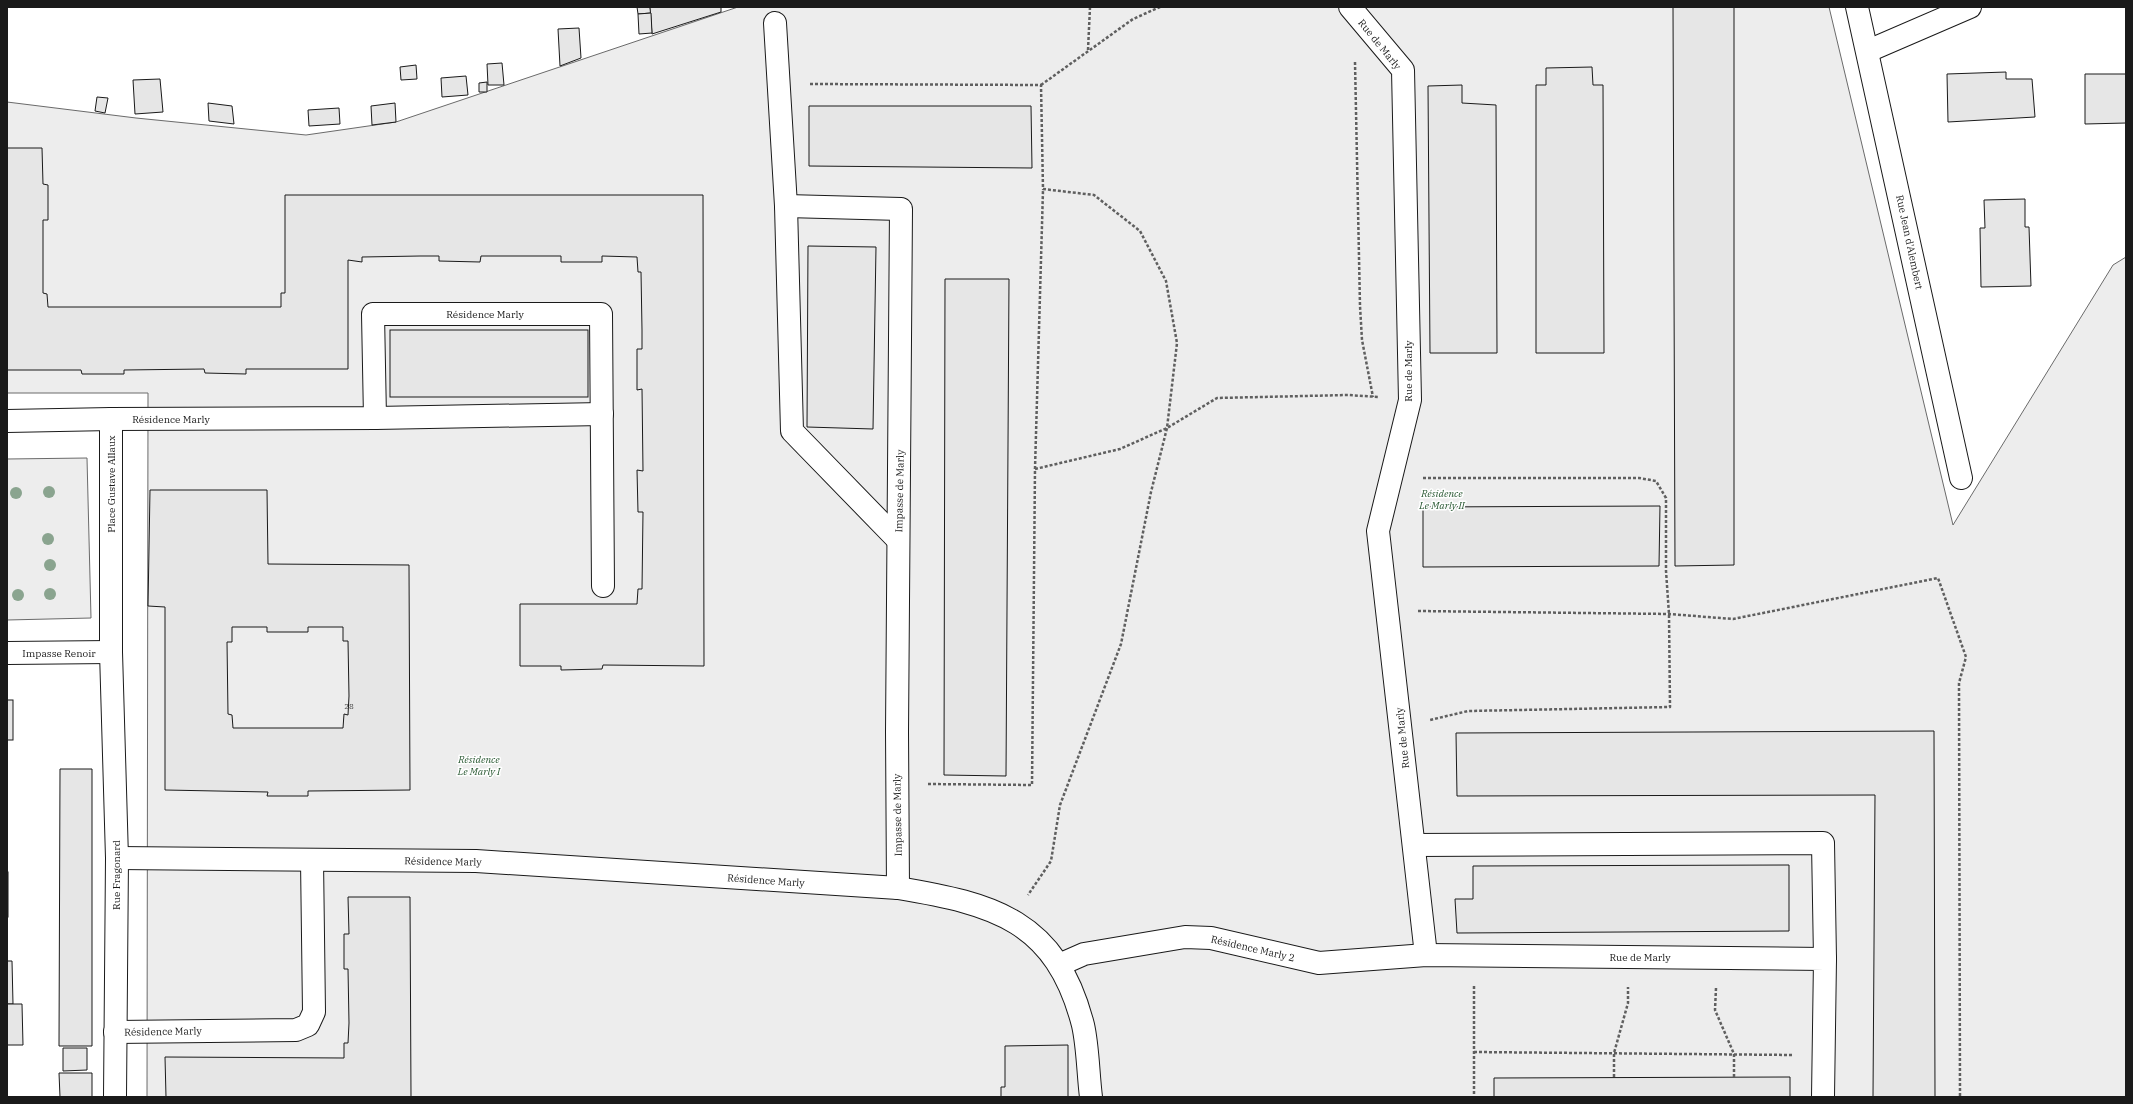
<svg xmlns="http://www.w3.org/2000/svg" width="2133" height="1104" viewBox="0 0 2133 1104" font-family="'IBM Plex Serif',serif">
<rect width="100%" height="100%" fill="#fff"/>
<!-- built -->
<g fill="#ededed" stroke="#6a6a6a">
<polygon points="738,7 1829,7 1953,525 2113,265 2126,257 2126,1097 147,1097 148,393 7,393 7,102 136,118 306,135 396,122"/>
<polygon points="87,458 91,618 7,620 7,459"/>
</g>
<!-- building -->
<g fill="#e6e6e6" stroke="#1a1a1a" fill-rule="evenodd">
<polygon points="637,7 650,7 651,13 638,14"/>
<polygon points="650,7 721,7 721,12 652,34"/>
<polygon points="1673,7 1734,7 1734,565 1675,566"/>
<polygon points="651,13 652,33 639,34 638,14"/>
<polygon points="579,28 581,58 560,66 558,29"/>
<polygon points="502,63 504,85 488,85 487,64"/>
<polygon points="416,65 417,79 401,80 400,67"/>
<polygon points="1592,67 1593,85 1603,85 1604,353 1536,353 1536,85 1546,85 1546,68"/>
<polygon points="2006,72 2006,79 2032,79 2035,117 1948,122 1947,74"/>
<polygon points="2085,74 2126,74 2126,123 2085,124"/>
<polygon points="466,76 468,95 442,97 441,78"/>
<polygon points="160,79 163,112 135,114 133,80"/>
<polygon points="487,82 487,92 479,92 479,83"/>
<polygon points="1462,85 1462,103 1496,105 1497,353 1430,353 1428,86"/>
<polygon points="97,97 108,98 105,113 95,111"/>
<polygon points="208,103 232,106 234,124 209,121"/>
<polygon points="395,103 396,122 372,125 371,106"/>
<polygon points="809,106 1031,106 1032,168 809,166"/>
<polygon points="339,108 340,124 309,126 308,110"/>
<polygon points="7,148 42,148 43,184 48,185 48,220 43,220 43,293 47,294 48,307 281,307 281,293 285,293 285,195 703,195 704,666 603,665 602,669 561,670 561,666 520,666 520,604 637,604 638,589 642,589 643,512 638,512 637,470 643,471 642,389 637,390 637,349 642,349 642,330 641,272 638,272 637,257 602,256 602,262 561,262 561,256 481,256 480,262 439,261 439,256 420,256 362,257 362,262 348,260 348,369 246,369 246,374 205,373 204,369 124,370 124,374 82,374 81,370 7,370"/>
<polygon points="2025,199 2025,227 2029,227 2031,286 1981,287 1980,228 1985,228 1984,200"/>
<polygon points="808,246 876,247 873,429 807,427"/>
<polygon points="945,279 1009,279 1006,776 944,775"/>
<rect x="390" y="330" width="198" height="67"/>
<path d="M150 490H267L268 564 409 565 410 790 308 791V796H267L268 792 165 790V607L148 606ZM232 627H267V632H308V627H343V641H348L349 696 348 715 344 714 343 728H233L232 715 228 714 227 642H232Z"/>
<polygon points="1660,506 1659,566 1423,567 1423,507"/>
<rect x="7" y="700" width="6" height="40"/>
<polygon points="1934,731 1935,1097 1873,1097 1875,795 1457,796 1456,733"/>
<polygon points="60,769 92,769 92,1046 59,1046"/>
<polygon points="1789,865 1789,931 1457,933 1455,899 1473,899 1473,866"/>
<rect x="7" y="872" width="1" height="45"/>
<polygon points="348,897 410,897 411,1097 166,1097 165,1057 344,1058 344,1043 348,1043 349,1023 348,969 344,969 344,934 349,934"/>
<polygon points="7,961 12,961 13,1004 7,1004"/>
<polygon points="7,1004 22,1004 23,1045 7,1045"/>
<polygon points="1068,1045 1068,1097 1001,1097 1001,1087 1005,1087 1005,1046"/>
<polygon points="63,1048 87,1048 87,1070 63,1071"/>
<polygon points="59,1073 92,1073 92,1097 60,1097"/>
<polygon points="1790,1077 1790,1097 1494,1097 1494,1078"/>
</g>
<g fill="none" stroke-linecap="round" stroke-linejoin="round">
<defs>
<g id="minor">
<polyline points="1350,7 1403,70 1410,400 1378,531 1426,955"/>
<polyline points="1857,7 1961,478"/>
<polyline points="775,23 786,206 792,431 898,540"/>
<polyline points="1868,51 1970,7"/>
<polyline points="786,206 901,209 897,732 898,888"/>
<polyline points="375,418 602,414"/>
<polyline points="111,419 375,418 373,314 601,314 603,586"/>
<polyline points="7,421 111,419 111,652 117,858 115,1097"/>
<polyline points="7,653 111,652"/>
<polyline points="1414,845 1823,843 1825,959"/>
<path d="M117 858 476 861 898 888C994 904 1056 920 1083 1025 1088 1047 1088 1073 1091 1097"/>
<polyline points="1059,965 1084,954 1185,937 1211,938 1319,963 1426,955 1825,959 1823,1097"/>
<polyline points="115,1032 296,1030 308,1025 314,1012 312,860"/>
</g>
</defs>
<!-- minor casing -->
<use href="#minor" stroke="#1a1a1a" stroke-width="24"/>
<!-- path -->
<g stroke="#5f5f5f" stroke-width="2.5" stroke-dasharray="3 2" stroke-linecap="butt">
<polyline points="1088,50 1090,7"/>
<polyline points="1355,62 1360,306 1362,340 1373,397"/>
<polyline points="810,84 1041,85 1043,189 1094,195 1140,231 1166,281 1177,343 1167,428 1151,492 1121,644 1060,805 1051,861 1028,895"/>
<polyline points="1041,85 1133,19 1160,7"/>
<polyline points="1035,469 1043,190"/>
<polyline points="1423,478 1639,478 1656,481 1666,498 1666,571 1669,614 1670,707 1468,711 1430,720"/>
<polyline points="1418,611 1669,614 1733,619 1938,578 1966,657 1959,683 1960,1097"/>
<polyline points="928,784 1032,785 1035,469 1120,449 1167,428 1217,398 1348,395 1379,397"/>
<polyline points="1474,986 1474,1097"/>
<polyline points="1716,988 1715,1010 1734,1054 1734,1077"/>
<polyline points="1474,1052 1793,1055"/>
<polyline points="1614,1077 1614,1053 1628,1003 1628,987"/>
</g>
<!-- minor -->
<use href="#minor" stroke="#fff" stroke-width="22"/>
</g>
<!-- trees -->
<g fill="#8aa48f">
<circle cx="49" cy="492" r="6"/>
<circle cx="16" cy="493" r="6"/>
<circle cx="48" cy="539" r="6"/>
<circle cx="50" cy="565" r="6"/>
<circle cx="50" cy="594" r="6"/>
<circle cx="18" cy="595" r="6"/>
</g>
<g text-anchor="middle" stroke-width="3" stroke-linejoin="round" paint-order="stroke">
<!-- number labels -->
<g font-size="8" fill="#4d4d4d">
<text x="349" y="709">28</text>
</g>
<!-- street labels -->
<g font-size="10" fill="#1a1a1a" stroke="#fff">
<text transform="translate(1380 44) rotate(51)" y="4">Rue de Marly</text>
<text transform="translate(1910 242) rotate(78)" y="4">Rue Jean d'Alembert</text>
<text x="485" y="318">Résidence Marly</text>
<text transform="translate(1408 371) rotate(-90)" y="4">Rue de Marly</text>
<text x="171" y="423">Résidence Marly</text>
<text transform="translate(111 484) rotate(-90)" y="4">Place Gustave Allaux</text>
<text transform="translate(899 491) rotate(-89)" y="4">Impasse de Marly</text>
<text x="59" y="657">Impasse Renoir</text>
<text transform="translate(1402 738) rotate(-96)" y="4">Rue de Marly</text>
<text transform="translate(897 815) rotate(-91)" y="4">Impasse de Marly</text>
<text transform="translate(443 861) rotate(1)" y="4">Résidence Marly</text>
<text transform="translate(116 875) rotate(-90)" y="4">Rue Fragonard</text>
<text transform="translate(766 880) rotate(4)" y="4">Résidence Marly</text>
<text transform="translate(1253 948) rotate(13)" y="4">Résidence Marly 2</text>
<text x="1640" y="961">Rue de Marly</text>
<text transform="translate(163 1031) rotate(-1)" y="4">Résidence Marly</text>
</g>
<!-- park labels -->
<g font-size="10" font-style="italic" fill="#2b5a34" stroke="#fff">
<text x="1442" y="497">Résidence<tspan x="1442" dy="12">Le Marly II</tspan></text>
<text x="479" y="763">Résidence<tspan x="479" dy="12">Le Marly I</tspan></text>
</g>
</g>
<!-- border -->
<rect width="2133" height="1104" fill="none" stroke="#1a1a1a" stroke-width="16"/>
</svg>
